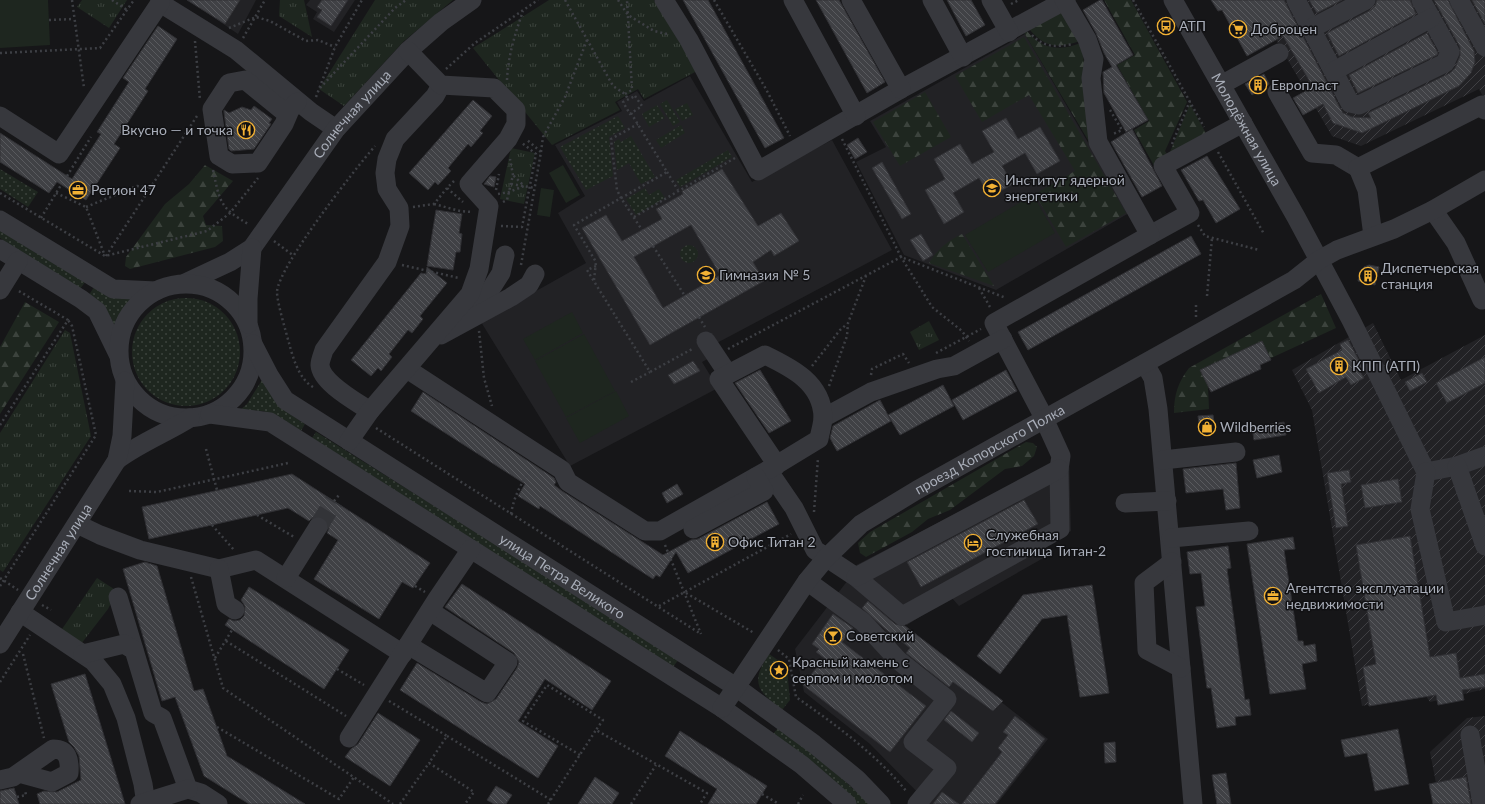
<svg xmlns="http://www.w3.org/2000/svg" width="1485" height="804" viewBox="0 0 1485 804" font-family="Lato,sans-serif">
<defs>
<pattern id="industrial-furrows" width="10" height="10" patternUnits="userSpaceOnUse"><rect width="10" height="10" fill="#222225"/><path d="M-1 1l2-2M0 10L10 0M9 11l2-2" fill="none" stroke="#3f3f43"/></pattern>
<pattern id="grass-dots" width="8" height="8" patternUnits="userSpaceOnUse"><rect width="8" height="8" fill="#1e261f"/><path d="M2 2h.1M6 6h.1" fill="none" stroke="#3c433d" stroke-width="1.8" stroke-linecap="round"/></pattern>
<pattern id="forest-firs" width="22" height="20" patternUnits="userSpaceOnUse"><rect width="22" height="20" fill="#1e261f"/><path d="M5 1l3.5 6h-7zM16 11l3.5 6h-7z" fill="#3c433d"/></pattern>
<pattern id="park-tufts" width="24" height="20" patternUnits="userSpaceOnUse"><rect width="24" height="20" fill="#1e261f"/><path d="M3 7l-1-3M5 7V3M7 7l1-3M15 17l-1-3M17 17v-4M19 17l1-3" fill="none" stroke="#3c433d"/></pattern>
<pattern id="building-back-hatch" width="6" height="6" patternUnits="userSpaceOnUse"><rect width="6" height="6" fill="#404145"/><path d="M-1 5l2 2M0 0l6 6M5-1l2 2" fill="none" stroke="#595a5e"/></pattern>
</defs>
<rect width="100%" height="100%" fill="#161618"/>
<!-- built -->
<g fill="#222225">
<polygon points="188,0 256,0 238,34"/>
<polygon points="310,0 355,0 334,32 313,19 317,12 306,5"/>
<polygon points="1025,34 1129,213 996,290 904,255 856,162 886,147 870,121"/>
<polygon points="690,76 752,182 832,140 892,250 715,344 721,352 702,362 718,388 570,466 481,322 586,263 558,213 585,196 555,145 622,111 617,102 637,91 644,101"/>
<polygon points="1069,455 1071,531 1043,546 1047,556 959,606 951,597 907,625 841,573"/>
<polygon points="848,580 1048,739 997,804 929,804 870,744 804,692 795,649"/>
</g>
<!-- industrial -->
<g fill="url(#industrial-furrows)">
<polygon points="1253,0 1485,0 1485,100 1479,89 1361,146 1332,136"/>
<polygon points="1373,323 1401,380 1485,335 1485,689 1430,702 1424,693 1362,706 1312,410 1292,370"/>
<polygon points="1485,716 1485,804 1440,804 1430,752 1467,718"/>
</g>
<!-- grass -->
<g fill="url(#grass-dots)">
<polygon points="667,100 680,122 673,126 660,104"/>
<polygon points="687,103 693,115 682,121 675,109"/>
<polygon points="657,105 665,118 649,127 642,114"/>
<polygon points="618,116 625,128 609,137 613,176 586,190 560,147"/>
<polygon points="681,125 685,133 661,148 656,140"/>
<polygon points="631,136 655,177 641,184 629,163 617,170 614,142 619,139 621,142"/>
<polygon points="728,150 732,157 680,187 676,180"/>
<polygon points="0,169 38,192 28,207 0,189"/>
<polygon points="645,188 649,195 659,189 665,198 636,215 626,199"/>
<polygon points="0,227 86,281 80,289 0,238"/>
<circle cx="689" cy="254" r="9"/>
<polygon points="94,287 131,299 124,308 114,325 99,301 89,295"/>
<circle cx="186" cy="352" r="54"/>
<path d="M262 380C276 403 283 410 305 424L301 431 279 417 263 411 240 410 247 404Z"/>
<polygon points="316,432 679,659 673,667 312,438"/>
<path d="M769 654 785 665 787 669 790 700 782 710C757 691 750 682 769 654Z"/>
<path d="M778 728C810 751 841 776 869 804H855L773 734Z"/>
</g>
<!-- forest -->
<g fill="url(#forest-firs)">
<polygon points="1104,0 1131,0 1187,102 1165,151 1171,160 1156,169 1134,130 1149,121 1117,65 1135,55"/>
<path d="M1060 5 1080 41C1053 50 1042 46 1025 24Z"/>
<path d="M1026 30C1042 49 1057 52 1081 43L1096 143 1091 145 1023 31Z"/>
<polygon points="1024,37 1126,213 1066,247 1035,194 1075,171 1029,95 982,122 955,76"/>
<polygon points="925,92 951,137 900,166 873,122"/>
<polygon points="1190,104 1209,139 1170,152"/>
<polygon points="205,165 233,181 203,216 206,225 222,226 223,241 215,247 130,269 125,266 126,257 165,204 189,184"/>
<path d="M962 234 994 286 929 263C938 249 947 241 962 234Z"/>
<path d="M1321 294 1336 328 1208 387 1209 409 1174 413C1174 395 1178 382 1189 368Z"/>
<polygon points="25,302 59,322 0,414 0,347"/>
<polygon points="1026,442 1033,443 1037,447 1034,456 1022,466 1005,469 950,510 928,519 912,532 866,557 860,553 858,543 870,532"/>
</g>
<!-- park -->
<g fill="url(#park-tufts)">
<polygon points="82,0 127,0 109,28 77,7"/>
<polygon points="280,0 304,0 312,37 279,16"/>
<polygon points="375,0 453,0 404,41 344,106 319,89"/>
<polygon points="549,0 654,0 697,71 644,99 638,89 615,102 620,110 552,145 473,48"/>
<polygon points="511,148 535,153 524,204 500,199"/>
<polygon points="929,321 939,340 919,350 910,332"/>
<polygon points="65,330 70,333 91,436 3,572 0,570 0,433"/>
<polygon points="97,578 117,591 108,609 81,644 60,632"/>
</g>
<!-- pitch -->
<g fill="#1e261f">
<polygon points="0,0 48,0 50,45 0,48"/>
<polygon points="563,165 580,195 566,203 549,173"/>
<polygon points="541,188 554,190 550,217 537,215"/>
<polygon points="1033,195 1055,233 988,272 965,235"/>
<polygon points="572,312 583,333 535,360 523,339"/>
<polygon points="584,334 615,391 566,417 535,361"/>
<polygon points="616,391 629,416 580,443 566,418"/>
</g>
<!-- building -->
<g fill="url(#building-back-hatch)" stroke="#303034" fill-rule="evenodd">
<polygon points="187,0 240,0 225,24"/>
<polygon points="322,0 348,0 331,26 317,17 322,10 317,7"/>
<polygon points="683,0 708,0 784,138 765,148"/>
<polygon points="816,0 839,0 885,82 867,93"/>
<polygon points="947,0 971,0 985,25 966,36"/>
<polygon points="1100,0 1102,0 1133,55 1116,65 1148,120 1126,132 1104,93 1103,72 1112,67 1104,53 1096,33 1083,10"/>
<polygon points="1211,0 1284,0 1340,108 1343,113 1352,117 1371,118 1368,113 1450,73 1455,68 1460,56 1460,47 1434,0 1448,0 1474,51 1475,62 1471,73 1459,86 1362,133 1333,123 1323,104 1303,115 1293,98 1313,87 1283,36 1247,56 1222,10 1218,11"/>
<polygon points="1309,0 1342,0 1317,13"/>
<polygon points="1377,0 1410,0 1416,14 1339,56 1327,33 1371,10 1375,6"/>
<polygon points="1472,0 1485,0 1485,24"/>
<polygon points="158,26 177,39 145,89 148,91 114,144 120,148 86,200 57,182 49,193 0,162 0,133 72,179 101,134 97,132 129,82 123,78"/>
<polygon points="1427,33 1438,53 1437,55 1358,93 1349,75"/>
<polygon points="1264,74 1269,84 1252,95 1245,84"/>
<polygon points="473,100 492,116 480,131 483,133 471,147 468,144 448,168 451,171 438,185 435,182 428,190 409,173"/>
<polygon points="254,106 272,119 269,123 271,124 254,149 231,151 229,149 224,112 224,110 229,113 242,107 251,110"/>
<polygon points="1006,118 1018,139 1040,127 1060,161 1037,174 1025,153 1002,166 1013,184 990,197 979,178 953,193 964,212 944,224 925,190 945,179 934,159 960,144 972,164 994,152 982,131"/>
<polygon points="1132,129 1162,186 1142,197 1111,142"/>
<polygon points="858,138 867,152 855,159 847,145"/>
<polygon points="1207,156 1240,209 1216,223 1203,200 1199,201 1181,170"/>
<polygon points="882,162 911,214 902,219 872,168"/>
<path d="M722 169 758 226 781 213 799 241 774 256 771 250 753 262 764 281 650 345 582 228 606 215 622 241 662 219 656 209 683 194 682 191ZM691 225 720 275 663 308 634 257Z"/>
<polygon points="490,176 496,177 494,187 484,184"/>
<polygon points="436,210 462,214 459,233 462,234 460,252 456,252 453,270 427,266"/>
<polygon points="921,234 933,255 923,261 910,240"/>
<polygon points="1191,236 1201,254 1028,350 1018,332"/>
<polygon points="1369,265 1379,267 1375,285 1358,281 1360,271 1364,267"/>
<polygon points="427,267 447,283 420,316 423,319 412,333 408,330 389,354 392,357 381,371 378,368 371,376 351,360 421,273 426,274"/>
<polygon points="1348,340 1363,368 1359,370 1364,378 1351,385 1346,377 1319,393 1306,369 1342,350 1340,344"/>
<polygon points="1262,341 1271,360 1260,365 1261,369 1211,392 1200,370"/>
<polygon points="1485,357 1485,383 1447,403 1436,383"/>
<polygon points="693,361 700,371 674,384 668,375"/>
<polygon points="760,370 791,421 769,433 735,383"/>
<polygon points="1006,370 1017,391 963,420 952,400"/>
<polygon points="1422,373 1427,382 1410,391 1405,382"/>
<polygon points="943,385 954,406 900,435 888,415"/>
<polygon points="423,392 554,478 556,482 554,485 562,491 663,555 691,540 698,539 767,502 779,524 688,573 676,552 660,577 656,575 653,579 540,506 539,509 518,496 525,484 411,411"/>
<polygon points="880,400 891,421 837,451 830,438 833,426"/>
<polygon points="1213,415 1215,429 1200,431 1198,416"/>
<polygon points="1284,422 1286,435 1254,440 1252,427"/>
<polygon points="1279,455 1282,472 1257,478 1253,460"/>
<polygon points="1236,463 1240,508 1226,510 1223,489 1186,493 1183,469"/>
<polygon points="1349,470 1351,482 1341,484 1348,526 1336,528 1327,473"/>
<polygon points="292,474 430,563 413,588 402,582 379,619 314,579 338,540 327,533 329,528 328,522 323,518 313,517 309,521 288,508 149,539 142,507"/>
<polygon points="1398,479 1402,502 1365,508 1361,485"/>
<polygon points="677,484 683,494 667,503 662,493"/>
<polygon points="1024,500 1038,524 921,587 907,562"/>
<polygon points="1410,536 1430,657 1456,653 1460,678 1485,674 1485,687 1462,690 1464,700 1438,705 1436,695 1369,706 1363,667 1376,664 1356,545"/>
<polygon points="1293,537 1295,549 1284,550 1298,641 1303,641 1304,646 1315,644 1317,661 1302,664 1306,689 1270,694 1247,544"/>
<polygon points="1228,546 1231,568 1227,569 1245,700 1249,699 1251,715 1235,717 1236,725 1217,728 1211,688 1207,688 1196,607 1205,606 1201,573 1190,574 1187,552"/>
<polygon points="145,562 157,566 194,691 203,689 227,756 305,804 249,804 204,776 175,697 162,701 123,569"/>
<polygon points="462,584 611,681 592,710 545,679 518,721 558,746 538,778 400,690 417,663 481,702 487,704 496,699 517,668 519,662 514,653 445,607"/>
<polygon points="1092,585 1109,693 1080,697 1067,615 1042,619 1000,674 977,656 1023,595"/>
<polygon points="249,587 349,650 324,689 225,625 229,619 234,621 240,620 244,616 245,606 241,600"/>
<polygon points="868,601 895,624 905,626 1003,701 993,711 953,682 949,687 906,653 910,648 883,627 862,608"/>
<polygon points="833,614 853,628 842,642 926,706 890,752 803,685 824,658 816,652 819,649 812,644"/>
<polygon points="85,674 125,804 40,804 37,794 44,791 57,792 81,780 79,756 74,747 69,742 51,684"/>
<polygon points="951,711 979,733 972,742 944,720"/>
<polygon points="378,713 420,740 390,786 345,757 351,749 358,744"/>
<polygon points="1015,716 1045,739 995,804 962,804 1002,752 998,748 1008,735 1003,732"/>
<polygon points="1398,729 1409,784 1375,791 1367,753 1345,757 1341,740"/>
<polygon points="680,731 767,786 756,804 708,804 717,789 665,756"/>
<polygon points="1115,742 1116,762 1105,763 1104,743"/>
<polygon points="1226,773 1231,804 1217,804 1212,775"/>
<polygon points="595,777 619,793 612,804 578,804"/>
<polygon points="1466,777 1471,804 1433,804 1429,784"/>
<polygon points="496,786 512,795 506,804 494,804 487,800"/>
<polygon points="14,788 19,804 0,804 0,791"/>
<polygon points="942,792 959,804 933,804"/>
</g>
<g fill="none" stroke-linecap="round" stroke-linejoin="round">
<!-- minor-tunnel -->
<polyline stroke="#333438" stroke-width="19" stroke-dasharray="19 10" stroke-linecap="butt" points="318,527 334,501"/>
<!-- path -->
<g stroke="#3d3f44" stroke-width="2.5" stroke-dasharray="2 3" stroke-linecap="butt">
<polyline points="72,0 84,88"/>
<polyline points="112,0 127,10"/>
<polyline points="565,0 613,86 625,94 628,99"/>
<polyline points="618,0 628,15 654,31 667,34"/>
<polyline points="714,0 766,89 790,136"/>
<polyline points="1133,0 1204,127"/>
<polyline points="1011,4 1019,0"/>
<polyline points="49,20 74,19"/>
<polyline points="229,28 256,17 270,21 306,41 318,40 335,47"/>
<path d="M1032 35C1044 48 1057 47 1073 44"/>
<polyline points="243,38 265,0"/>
<polyline points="195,41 200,100"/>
<polyline points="0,53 100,48 134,0"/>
<polyline points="446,69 475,43 538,0"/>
<path d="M507 80C508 56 515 34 523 11"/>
<polyline points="320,88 395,8 406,0"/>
<polyline points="625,94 632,90 627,0"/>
<polygon points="635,96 642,106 630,114 623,102"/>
<polyline points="316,97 335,47 362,0"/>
<polyline points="1110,110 1122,130 1113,134"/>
<polyline points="631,113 667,172 621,198 642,230"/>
<polyline points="842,139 901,257 1006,298"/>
<polyline points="1172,144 1190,101"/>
<polyline points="541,152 543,137 565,97 587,40"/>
<polyline points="1218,152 1264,234"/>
<path d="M213 170C220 203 220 208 250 225"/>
<polyline points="667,172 678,190"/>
<polyline points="67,176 91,137"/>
<polyline points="454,181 447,188 463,202"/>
<polyline points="511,184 535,188"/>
<polyline points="496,190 499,174"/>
<polyline points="0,193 105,256 207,231 230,213 258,178"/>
<polyline points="56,193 86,207 105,256"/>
<polyline points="498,194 509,192 524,186 513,175"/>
<polyline points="503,202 507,200 513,175 510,159"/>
<polyline points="434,204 460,211 472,212"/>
<polyline points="86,207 137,186 149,187"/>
<polyline points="413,207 434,204 447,188"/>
<polyline points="634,217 735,158"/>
<polyline points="41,218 61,185"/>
<polyline points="1198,225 1205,236 1259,250"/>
<polyline points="501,226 522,227 536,154 522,143"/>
<polyline points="274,241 294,256"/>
<polyline points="653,246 685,296"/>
<polyline points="106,256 197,116"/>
<polyline points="402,265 459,278"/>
<polyline points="521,265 541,152 526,139"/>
<polyline points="596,266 587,270 650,372 694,348"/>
<polyline points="594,280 596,262 574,225 621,198 617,190 611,139 638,124"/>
<polyline points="979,288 990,307"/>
<polyline points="1207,296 1212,238"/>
<polyline points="699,317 705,327"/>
<polyline points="1196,317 1196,302"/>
<polyline points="479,331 484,378 492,406"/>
<polyline points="728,349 901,257 932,307 962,331 969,341"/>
<polyline points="936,353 981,329"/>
<polyline points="812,366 840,330 847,324"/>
<polyline points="871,375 872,369 903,354 909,363"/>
<polyline points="631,382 650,372"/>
<polyline points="829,386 847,336 848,323 866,276"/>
<path d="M313 387C299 379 293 358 289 343 286 332 277 302 277 292 278 267 355 169 375 146"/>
<polyline points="0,425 68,320 17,290"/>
<polyline points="376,428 701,634"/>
<polyline points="206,449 217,490"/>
<polyline points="129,491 157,492 288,463"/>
<polyline points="334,501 339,495"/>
<polyline points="814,512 818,458"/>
<path d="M511 514C514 496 521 483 532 468"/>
<polyline points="257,515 294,537"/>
<polyline points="212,525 234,550"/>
<polyline points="665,545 701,634"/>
<polyline points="191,577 223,688 393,804"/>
<polyline points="0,578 18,590"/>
<polyline points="0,586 96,435 72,326 68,320"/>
<polyline points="415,586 425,592"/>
<polyline points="686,593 754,633"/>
<polyline points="42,605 51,610"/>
<polyline points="659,606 791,534"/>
<polyline points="226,641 346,716"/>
<path d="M778 650 789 659 796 697C836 725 876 754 907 792"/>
<polyline points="23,654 44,738"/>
<polyline points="215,658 232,630"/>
<polyline points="337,669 364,685"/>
<polyline points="0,682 30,635"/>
<polyline points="389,701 447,736 429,763"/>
<polyline points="217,727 339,799 354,777"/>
<polyline points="447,736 551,800"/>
<polyline points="580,755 523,721 547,685 603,720 596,730"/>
<polyline points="762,794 779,804"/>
<polyline points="17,797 26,795 25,790"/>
<polyline points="400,804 429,763 474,792 465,804"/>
<polyline points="548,804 596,730 707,793 700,804"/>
<polyline points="631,804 656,765"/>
<polyline points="798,804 803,795"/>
</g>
<!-- minor -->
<g stroke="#37383d" stroke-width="19">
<polyline points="160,0 160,3 236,50 311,112 336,129"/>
<polyline points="664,0 689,40 758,171 901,89 1066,0"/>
<polyline points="793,0 856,116"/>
<polyline points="851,0 901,89"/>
<polyline points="932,0 963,57"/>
<polyline points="991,0 1009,32"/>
<path id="s1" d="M1173 0 1296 217 1351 320 1426 472 1457 466 1485 456"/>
<polyline points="1296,0 1350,103 1359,105 1445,63 1450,52 1421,0"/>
<polyline points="1459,0 1485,47"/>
<polyline points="1312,28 1366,0"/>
<polyline points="1334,71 1431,18"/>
<polyline points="1221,85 1279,53"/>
<polyline points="1277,92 1312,153 1336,155 1358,168"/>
<polyline points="290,110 284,124 258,163 232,164 219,156 212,109 229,83 245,80 283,111 290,110 297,102"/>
<polyline points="0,116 59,154 160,3"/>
<polyline points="1433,210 1456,243 1482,300"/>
<polyline points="0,220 113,289 156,291"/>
<polyline points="1150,235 1190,213 1163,166 1243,123"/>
<polyline points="1373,236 1367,190 1358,168 1482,105 1485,110"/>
<polyline points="0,249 81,299 97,311 118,354"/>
<path id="s2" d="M185 283 230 262 252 248 336 129 408 51 441 22 472 0"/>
<circle cx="186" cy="351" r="67"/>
<polyline points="0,290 18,261"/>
<polyline points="473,317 501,273 505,255"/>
<polyline points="248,324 248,299 252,248"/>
<polyline points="441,335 511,297 529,285 535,274"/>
<polyline points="706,341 728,374"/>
<path id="s3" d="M253 344 269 375 285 400 736 687 814 744 857 779 881 804"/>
<polyline points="1145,364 1153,378 1158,409 1193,804"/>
<polyline points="407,369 562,470 568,482 645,531 660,531 768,470 794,508 815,550 856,577 902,616 1060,529 1059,469 1061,456 1041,412 994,323 1150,235 1098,142 1091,78 1094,59 1087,39 1064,0"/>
<path d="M370 411C357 402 321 383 320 365 320 360 323 354 324 350L387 262 400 226 399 208 387 189 385 173 387 159 395 139 435 96 441 85"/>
<polyline points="210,414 270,422 722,708 802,765 847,804"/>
<polyline points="823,418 871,392 937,369 954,366 1003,339"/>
<polyline points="349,441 370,411 470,294 479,269 489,206 469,184 508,139 516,124 516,110 494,88 441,85 408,51"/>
<path d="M117 460C140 443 166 433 190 418"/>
<polyline points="1163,460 1236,452"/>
<polyline points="1457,466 1485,546"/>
<path d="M768 470 819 439C820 432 823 424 823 417 822 383 792 368 765 355L719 379 777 465"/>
<polyline points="1426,472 1420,509 1446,622 1485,615"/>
<polyline points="1125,503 1167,501"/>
<polyline points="77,524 100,535 140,550 219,569 256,560 403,654"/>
<polyline points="693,529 764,491 756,477"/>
<polyline points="1171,538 1249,531"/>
<polyline points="1172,562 1144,583 1147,650 1181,668"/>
<polyline points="219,569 226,604 235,610"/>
<polyline points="856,577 1059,469"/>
<polyline points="286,578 318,527"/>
<polyline points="807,581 863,622 898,660 947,699 913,742 947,768 917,804"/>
<polyline points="118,597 134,650"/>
<polyline points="20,612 93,661 112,684 126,718 143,784 146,804"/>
<path id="s4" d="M0 644 117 460 122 436 125 381"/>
<polyline points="408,645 487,693 508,662 430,611"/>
<polyline points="83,654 124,644 134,650 153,713 162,718 188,789 201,793 218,804"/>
<path id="s5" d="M722 708 807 581 826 558 861 524 917 490 1294 280 1319 260 1337 250 1394 229 1433 210 1485 180"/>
<polyline points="1470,735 1482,804"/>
<polyline points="349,738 437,599 471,549"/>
<path d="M0 780 13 777 53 749C68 749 70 760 69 773L52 782 19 773"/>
<polyline points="140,804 188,789"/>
</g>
</g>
<!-- icons -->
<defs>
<symbol id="bus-ring" viewBox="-11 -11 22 22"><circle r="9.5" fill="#111113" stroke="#f2b134" stroke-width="1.5"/><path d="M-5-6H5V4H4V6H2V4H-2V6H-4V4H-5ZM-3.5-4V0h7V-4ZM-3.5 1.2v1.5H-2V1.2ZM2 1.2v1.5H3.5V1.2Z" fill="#f2b134"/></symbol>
<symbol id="supermarket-ring" viewBox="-11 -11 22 22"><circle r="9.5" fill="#111113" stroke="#f2b134" stroke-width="1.5"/><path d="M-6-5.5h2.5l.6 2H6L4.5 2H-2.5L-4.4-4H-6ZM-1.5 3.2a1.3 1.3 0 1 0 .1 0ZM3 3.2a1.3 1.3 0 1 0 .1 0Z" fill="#f2b134"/></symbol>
<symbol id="building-ring" viewBox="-11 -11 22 22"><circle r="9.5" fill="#111113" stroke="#f2b134" stroke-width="1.5"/><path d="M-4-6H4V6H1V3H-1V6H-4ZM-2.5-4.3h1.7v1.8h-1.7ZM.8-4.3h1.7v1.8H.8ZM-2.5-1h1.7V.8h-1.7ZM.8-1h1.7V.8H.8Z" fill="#f2b134"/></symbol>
<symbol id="restaurant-ring" viewBox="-11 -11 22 22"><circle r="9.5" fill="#111113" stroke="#f2b134" stroke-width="1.5"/><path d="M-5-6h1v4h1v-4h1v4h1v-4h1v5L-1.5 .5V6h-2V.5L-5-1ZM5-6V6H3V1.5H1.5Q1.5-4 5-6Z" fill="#f2b134"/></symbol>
<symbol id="university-ring" viewBox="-11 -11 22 22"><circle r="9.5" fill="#111113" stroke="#f2b134" stroke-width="1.5"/><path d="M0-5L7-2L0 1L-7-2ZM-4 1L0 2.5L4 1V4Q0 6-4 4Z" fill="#f2b134"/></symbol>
<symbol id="office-ring" viewBox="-11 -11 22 22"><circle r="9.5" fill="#111113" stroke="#f2b134" stroke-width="1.5"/><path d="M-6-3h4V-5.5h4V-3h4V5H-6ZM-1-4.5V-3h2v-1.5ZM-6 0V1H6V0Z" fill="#f2b134"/></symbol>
<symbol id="school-ring" viewBox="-11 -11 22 22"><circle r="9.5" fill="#111113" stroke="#f2b134" stroke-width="1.5"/><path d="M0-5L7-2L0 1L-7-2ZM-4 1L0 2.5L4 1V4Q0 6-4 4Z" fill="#f2b134"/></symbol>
<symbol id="shop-ring" viewBox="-11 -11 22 22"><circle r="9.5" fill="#111113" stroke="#f2b134" stroke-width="1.5"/><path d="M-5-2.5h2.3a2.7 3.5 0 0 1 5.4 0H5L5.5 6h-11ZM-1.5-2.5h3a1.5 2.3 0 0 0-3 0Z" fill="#f2b134"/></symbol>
<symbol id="hotel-ring" viewBox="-11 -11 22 22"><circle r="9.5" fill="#111113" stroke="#f2b134" stroke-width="1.5"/><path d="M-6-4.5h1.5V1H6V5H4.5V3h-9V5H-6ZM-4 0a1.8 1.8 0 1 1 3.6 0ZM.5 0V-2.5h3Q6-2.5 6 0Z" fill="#f2b134"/></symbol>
<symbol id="bar-ring" viewBox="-11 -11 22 22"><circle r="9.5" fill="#111113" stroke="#f2b134" stroke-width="1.5"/><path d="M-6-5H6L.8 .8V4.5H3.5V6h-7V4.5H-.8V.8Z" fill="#f2b134"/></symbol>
<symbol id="sight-ring" viewBox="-11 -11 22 22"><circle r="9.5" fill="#111113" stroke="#f2b134" stroke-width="1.5"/><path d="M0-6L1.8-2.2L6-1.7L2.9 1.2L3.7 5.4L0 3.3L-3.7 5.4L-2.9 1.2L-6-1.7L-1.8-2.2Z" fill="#f2b134"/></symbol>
</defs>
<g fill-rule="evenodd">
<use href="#bus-ring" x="1156" y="16" width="20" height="20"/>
<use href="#supermarket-ring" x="1228" y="19" width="20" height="20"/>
<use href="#building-ring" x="1248" y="75" width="20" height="20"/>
<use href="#restaurant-ring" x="236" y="120" width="20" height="20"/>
<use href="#university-ring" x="982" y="178" width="20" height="20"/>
<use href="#office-ring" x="68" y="180" width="20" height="20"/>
<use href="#school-ring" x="696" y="265" width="20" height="20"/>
<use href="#building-ring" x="1358" y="266" width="20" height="20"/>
<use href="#building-ring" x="1329" y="356" width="20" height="20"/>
<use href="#shop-ring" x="1197" y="417" width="20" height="20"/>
<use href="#building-ring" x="705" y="532" width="20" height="20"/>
<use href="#hotel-ring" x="963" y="533" width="20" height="20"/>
<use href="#office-ring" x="1263" y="586" width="20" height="20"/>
<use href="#bar-ring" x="823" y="626" width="20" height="20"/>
<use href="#sight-ring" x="769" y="660" width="20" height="20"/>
</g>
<g text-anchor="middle" stroke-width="3" stroke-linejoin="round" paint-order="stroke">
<!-- poi labels -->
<g font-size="14" fill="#a8adb8" stroke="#111113" text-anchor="start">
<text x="1179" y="31">АТП</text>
<text x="1251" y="34">Доброцен</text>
<text x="1271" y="90">Европласт</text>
<text x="233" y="135" text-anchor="end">Вкусно — и точка</text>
<text x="1005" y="185">Институт ядерной<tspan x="1005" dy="16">энергетики</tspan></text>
<text x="91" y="195">Регион 47</text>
<text x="1381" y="273">Диспетчерская<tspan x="1381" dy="16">станция</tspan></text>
<text x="719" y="280">Гимназия № 5</text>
<text x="1352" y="371">КПП (АТП)</text>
<text x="1220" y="432">Wildberries</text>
<text x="986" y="540">Служебная<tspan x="986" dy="16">гостиница Титан-2</tspan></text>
<text x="728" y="547">Офис Титан 2</text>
<text x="1286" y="593">Агентство эксплуатации<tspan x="1286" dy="16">недвижимости</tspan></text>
<text x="846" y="641">Советский</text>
<text x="792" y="667">Красный камень с<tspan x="792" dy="16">серпом и молотом</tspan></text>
</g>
<!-- street labels -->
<g font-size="14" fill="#a8adb8" stroke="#111113">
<text dy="5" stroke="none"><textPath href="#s2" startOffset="243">Солнечная улица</textPath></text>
<text dy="5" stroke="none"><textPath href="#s1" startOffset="149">Молодёжная улица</textPath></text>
<text dy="5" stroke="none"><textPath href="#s5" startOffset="380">проезд Копорского Полка</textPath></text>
<text dy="5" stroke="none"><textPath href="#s4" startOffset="109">Солнечная улица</textPath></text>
<text dy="5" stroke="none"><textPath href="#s3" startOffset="393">улица Петра Великого</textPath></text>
</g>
</g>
</svg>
